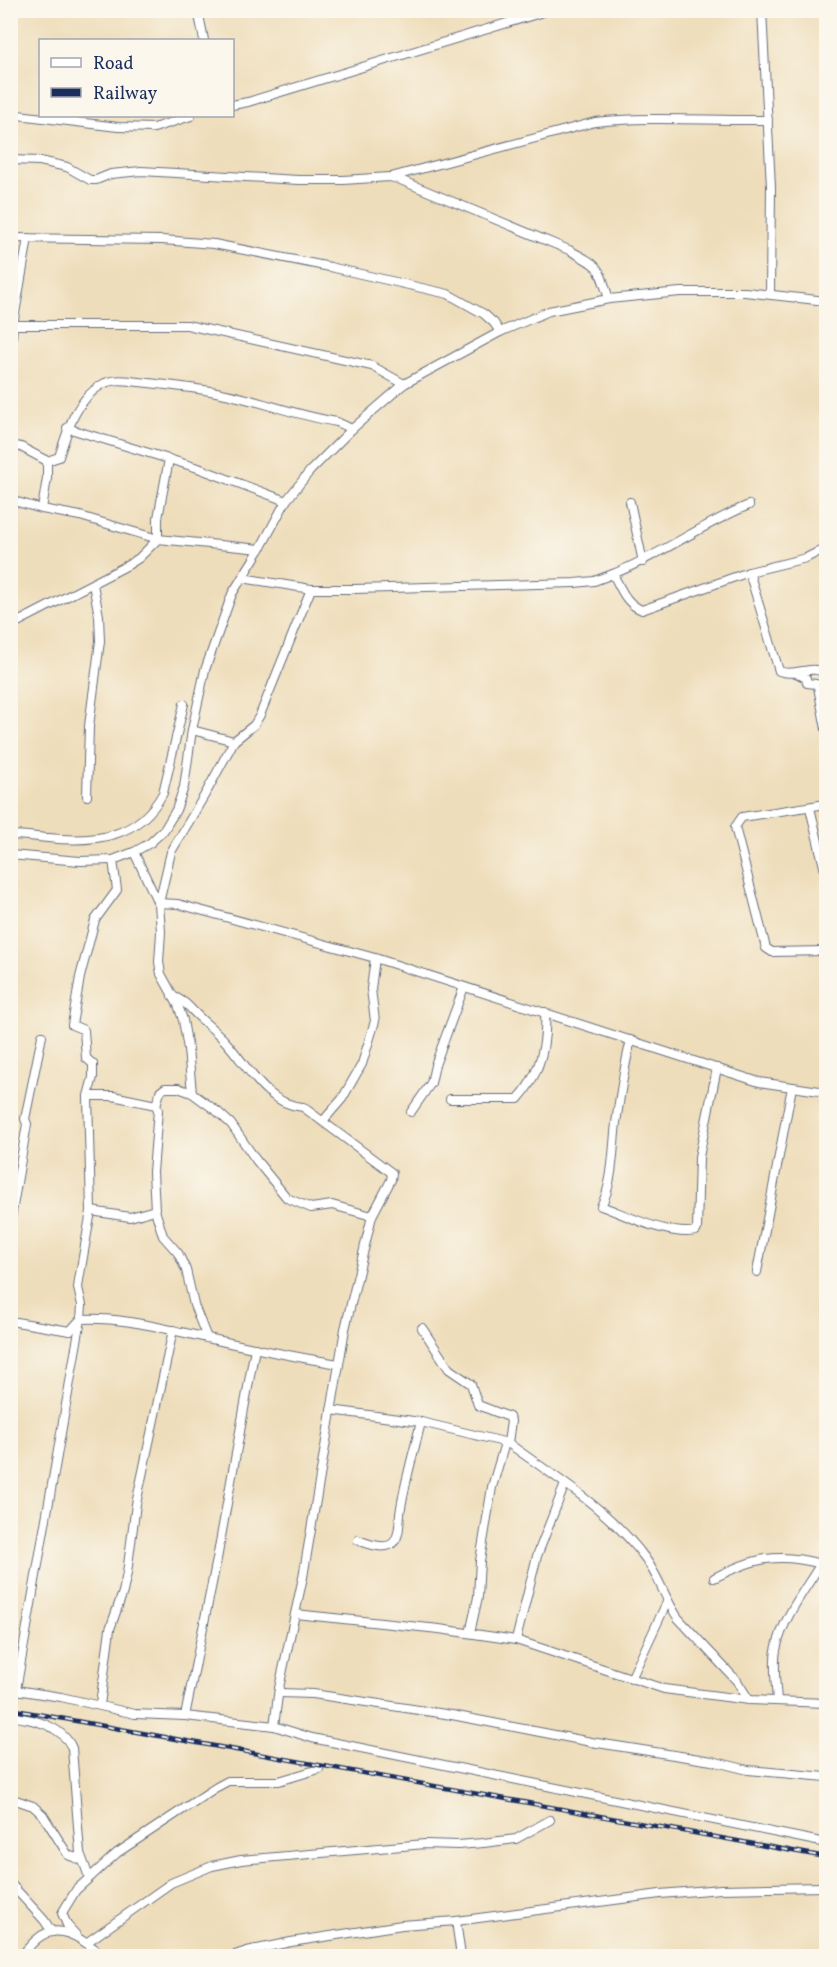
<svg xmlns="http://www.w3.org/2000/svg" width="837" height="1967" viewBox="0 0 837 1967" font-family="Vollkorn,serif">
<rect width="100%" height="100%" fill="#fbf7ec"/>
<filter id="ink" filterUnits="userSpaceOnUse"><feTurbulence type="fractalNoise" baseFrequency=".0167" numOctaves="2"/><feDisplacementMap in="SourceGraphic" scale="12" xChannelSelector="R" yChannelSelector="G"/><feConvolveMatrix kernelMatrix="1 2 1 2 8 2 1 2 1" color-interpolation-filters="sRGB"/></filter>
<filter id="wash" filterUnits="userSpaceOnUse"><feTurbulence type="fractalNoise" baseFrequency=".008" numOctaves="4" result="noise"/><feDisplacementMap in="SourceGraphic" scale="24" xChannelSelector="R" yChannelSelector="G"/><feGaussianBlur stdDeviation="1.35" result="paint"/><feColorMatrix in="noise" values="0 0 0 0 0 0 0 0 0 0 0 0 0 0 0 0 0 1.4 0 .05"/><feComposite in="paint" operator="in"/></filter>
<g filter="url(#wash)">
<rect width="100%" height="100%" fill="#eeddba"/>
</g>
<g filter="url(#ink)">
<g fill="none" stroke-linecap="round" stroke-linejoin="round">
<defs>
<g id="minor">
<polyline points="198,10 204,40"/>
<polyline points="762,10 771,187 770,294"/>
<polyline points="232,105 248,102 550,10"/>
<polyline points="10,114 118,127 154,128 191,116"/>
<path d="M10 160 40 161 67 167 90 180H96L111 174 141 171 298 180H343L390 177 398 179 569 250C601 267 598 265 609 299"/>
<path d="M391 177 595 122C652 116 710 121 768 120"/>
<polyline points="10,238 162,240 214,244 330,267 448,294 484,314 494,323 500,332"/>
<polyline points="10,325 187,325 372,366 404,384"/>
<polyline points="10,364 13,325 28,238"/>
<polyline points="67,428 198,468 286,501"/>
<polyline points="10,445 21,447 47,461"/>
<polyline points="10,500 42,509 80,516 158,539 260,549"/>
<polyline points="630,502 643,562"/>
<path d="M42 509 47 478V461L59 457C68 429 76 399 103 384 113 378 128 381 139 382 168 385 198 388 226 394 263 402 299 416 337 422L352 429"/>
<path d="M826 548 806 558 749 572 779 671C796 678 813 662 826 675"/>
<path d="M613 574C661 555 702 524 749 505"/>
<path d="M242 578 311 589H355L575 583 594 581 613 574C621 589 626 604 642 610L749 572"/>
<polyline points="10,626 128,565 139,558 158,539 158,518 169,459"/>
<polyline points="796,673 806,678 807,683 816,684 818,687 826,729"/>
<polyline points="192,730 234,741"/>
<polyline points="87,796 89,726 100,641 99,616 93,584"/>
<polyline points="826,804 742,817 735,827 766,948 772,952 826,951"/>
<polyline points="810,808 826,875"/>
<path d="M10 835C23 835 36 837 48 838 95 843 139 838 163 793L184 704"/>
<polyline points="134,852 158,903"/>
<polyline points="10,855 80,861 113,860 134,852 150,843 164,830 176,810 184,787 192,730 205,670 232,594 260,549 286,501 310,471 352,429 404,384 500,332 549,311 609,299 680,292 745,292 826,301"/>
<polyline points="159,903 178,904 375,958 759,1082 826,1092"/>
<path d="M172 996C184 1000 189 1007 197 1015 206 1024 216 1031 224 1040 248 1065 264 1104 303 1107L392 1173 391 1180 372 1216 345 1329 303 1577 295 1614 439 1629 516 1640 664 1689 749 1700 826 1703"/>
<path d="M631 1040C624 1067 620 1095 616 1123 613 1148 613 1185 601 1206 626 1215 670 1237 696 1231L697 1229 699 1157 717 1068"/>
<polyline points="192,1093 188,1049 183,1020 178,1005 161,974 159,962 161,932 159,903 171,852 207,791 234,741 254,725 260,715 311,589"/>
<polyline points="88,1096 113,1096 156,1105"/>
<path d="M450 1099H518C540 1075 547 1044 545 1012"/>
<polyline points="411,1112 431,1083 435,1065 464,987"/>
<polyline points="323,1121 342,1099 362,1064 375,1021 371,989 375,958"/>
<polyline points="155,1210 153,1172 158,1110 156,1105 160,1092 165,1088 178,1088 192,1093 218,1112 231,1124 256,1160 287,1198 311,1208 332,1205 372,1216"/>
<polyline points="91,1211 130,1217 155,1210 163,1236 178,1253 186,1270 194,1305 207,1338"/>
<polyline points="10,1224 27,1124 25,1119 42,1036"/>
<polyline points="757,1272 792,1087"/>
<polyline points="10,1321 70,1331"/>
<path d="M422 1328 449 1369 471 1384 478 1405 509 1417 511 1421 508 1443C556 1478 610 1510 645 1558 659 1577 665 1599 678 1618L737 1681 749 1700"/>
<path d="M70 1331 81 1319C114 1317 149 1325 181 1332 233 1344 286 1356 339 1364"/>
<polyline points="331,1410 421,1422 508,1443"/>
<path d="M358 1540C368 1544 386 1551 394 1542 400 1535 399 1523 400 1514 404 1484 414 1452 421 1422"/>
<path d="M714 1578C753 1558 778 1552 821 1564"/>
<polyline points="470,1633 478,1597 480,1561 492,1487 505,1443"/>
<polyline points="516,1640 537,1556 565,1484"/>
<polyline points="631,1679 668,1600"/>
<polyline points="10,1690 16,1690 81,1319 82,1305 78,1288 79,1280 91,1211 88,1096 93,1077 93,1064 86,1058 84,1030 72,1025 80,977 95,920 117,890 113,860"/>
<polyline points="16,1690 61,1697 135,1714 185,1716 257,1724 274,1726 312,1738 826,1843"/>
<polyline points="280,1693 313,1694 452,1715 591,1742 712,1761 748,1770 826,1777"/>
<path d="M777 1701C776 1685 773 1666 776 1650 783 1615 809 1585 826 1555"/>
<polyline points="100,1705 110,1629 123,1592 127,1573 136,1504 173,1330"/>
<path d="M10 1716C32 1719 62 1725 72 1748L80 1853 89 1877"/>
<polyline points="185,1716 217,1559 255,1348"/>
<polyline points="274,1726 279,1688 295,1614"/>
<polyline points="10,1798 33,1806 43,1815 68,1855 81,1860"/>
<polyline points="10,1883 44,1920 52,1932"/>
<polyline points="456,1921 461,1956"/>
<polyline points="77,1936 67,1925 62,1913 76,1890 117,1853 215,1788 228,1781 279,1781 319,1769"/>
<polyline points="86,1943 171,1883 212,1866 241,1860 425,1844 458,1845 483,1843 516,1839 550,1820"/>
<path d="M21 1956C26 1951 31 1944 37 1939 60 1919 86 1943 105 1956"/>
<polyline points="232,1956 247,1951 291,1942 402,1925 456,1921 660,1894 721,1889 826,1887"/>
</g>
</defs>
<!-- minor casing -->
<use href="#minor" stroke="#656c7e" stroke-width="10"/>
<!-- minor -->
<use href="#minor" stroke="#fff" stroke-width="8"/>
<defs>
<polyline id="rail" points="10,1709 826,1857"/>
</defs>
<!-- rail casing -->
<use href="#rail" stroke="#1b2f5e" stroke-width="4.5"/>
<!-- rail -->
<use href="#rail" stroke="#fbf7ec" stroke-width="2" stroke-dasharray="7" stroke-linecap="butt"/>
</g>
</g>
<!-- margin -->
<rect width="837" height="1967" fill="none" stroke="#fbf7ec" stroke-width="36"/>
<!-- legend -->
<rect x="39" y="39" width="195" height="78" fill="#fbf7ec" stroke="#a1a7b3" stroke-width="1.5"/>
<rect x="51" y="58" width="30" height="9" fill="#ffffff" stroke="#a1a7b3" stroke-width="1.5"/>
<text x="93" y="69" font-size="18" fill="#1b2f5e">Road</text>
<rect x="51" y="88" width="30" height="9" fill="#1b2f5e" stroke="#a1a7b3" stroke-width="1.5"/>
<text x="93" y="99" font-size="18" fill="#1b2f5e">Railway</text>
</svg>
